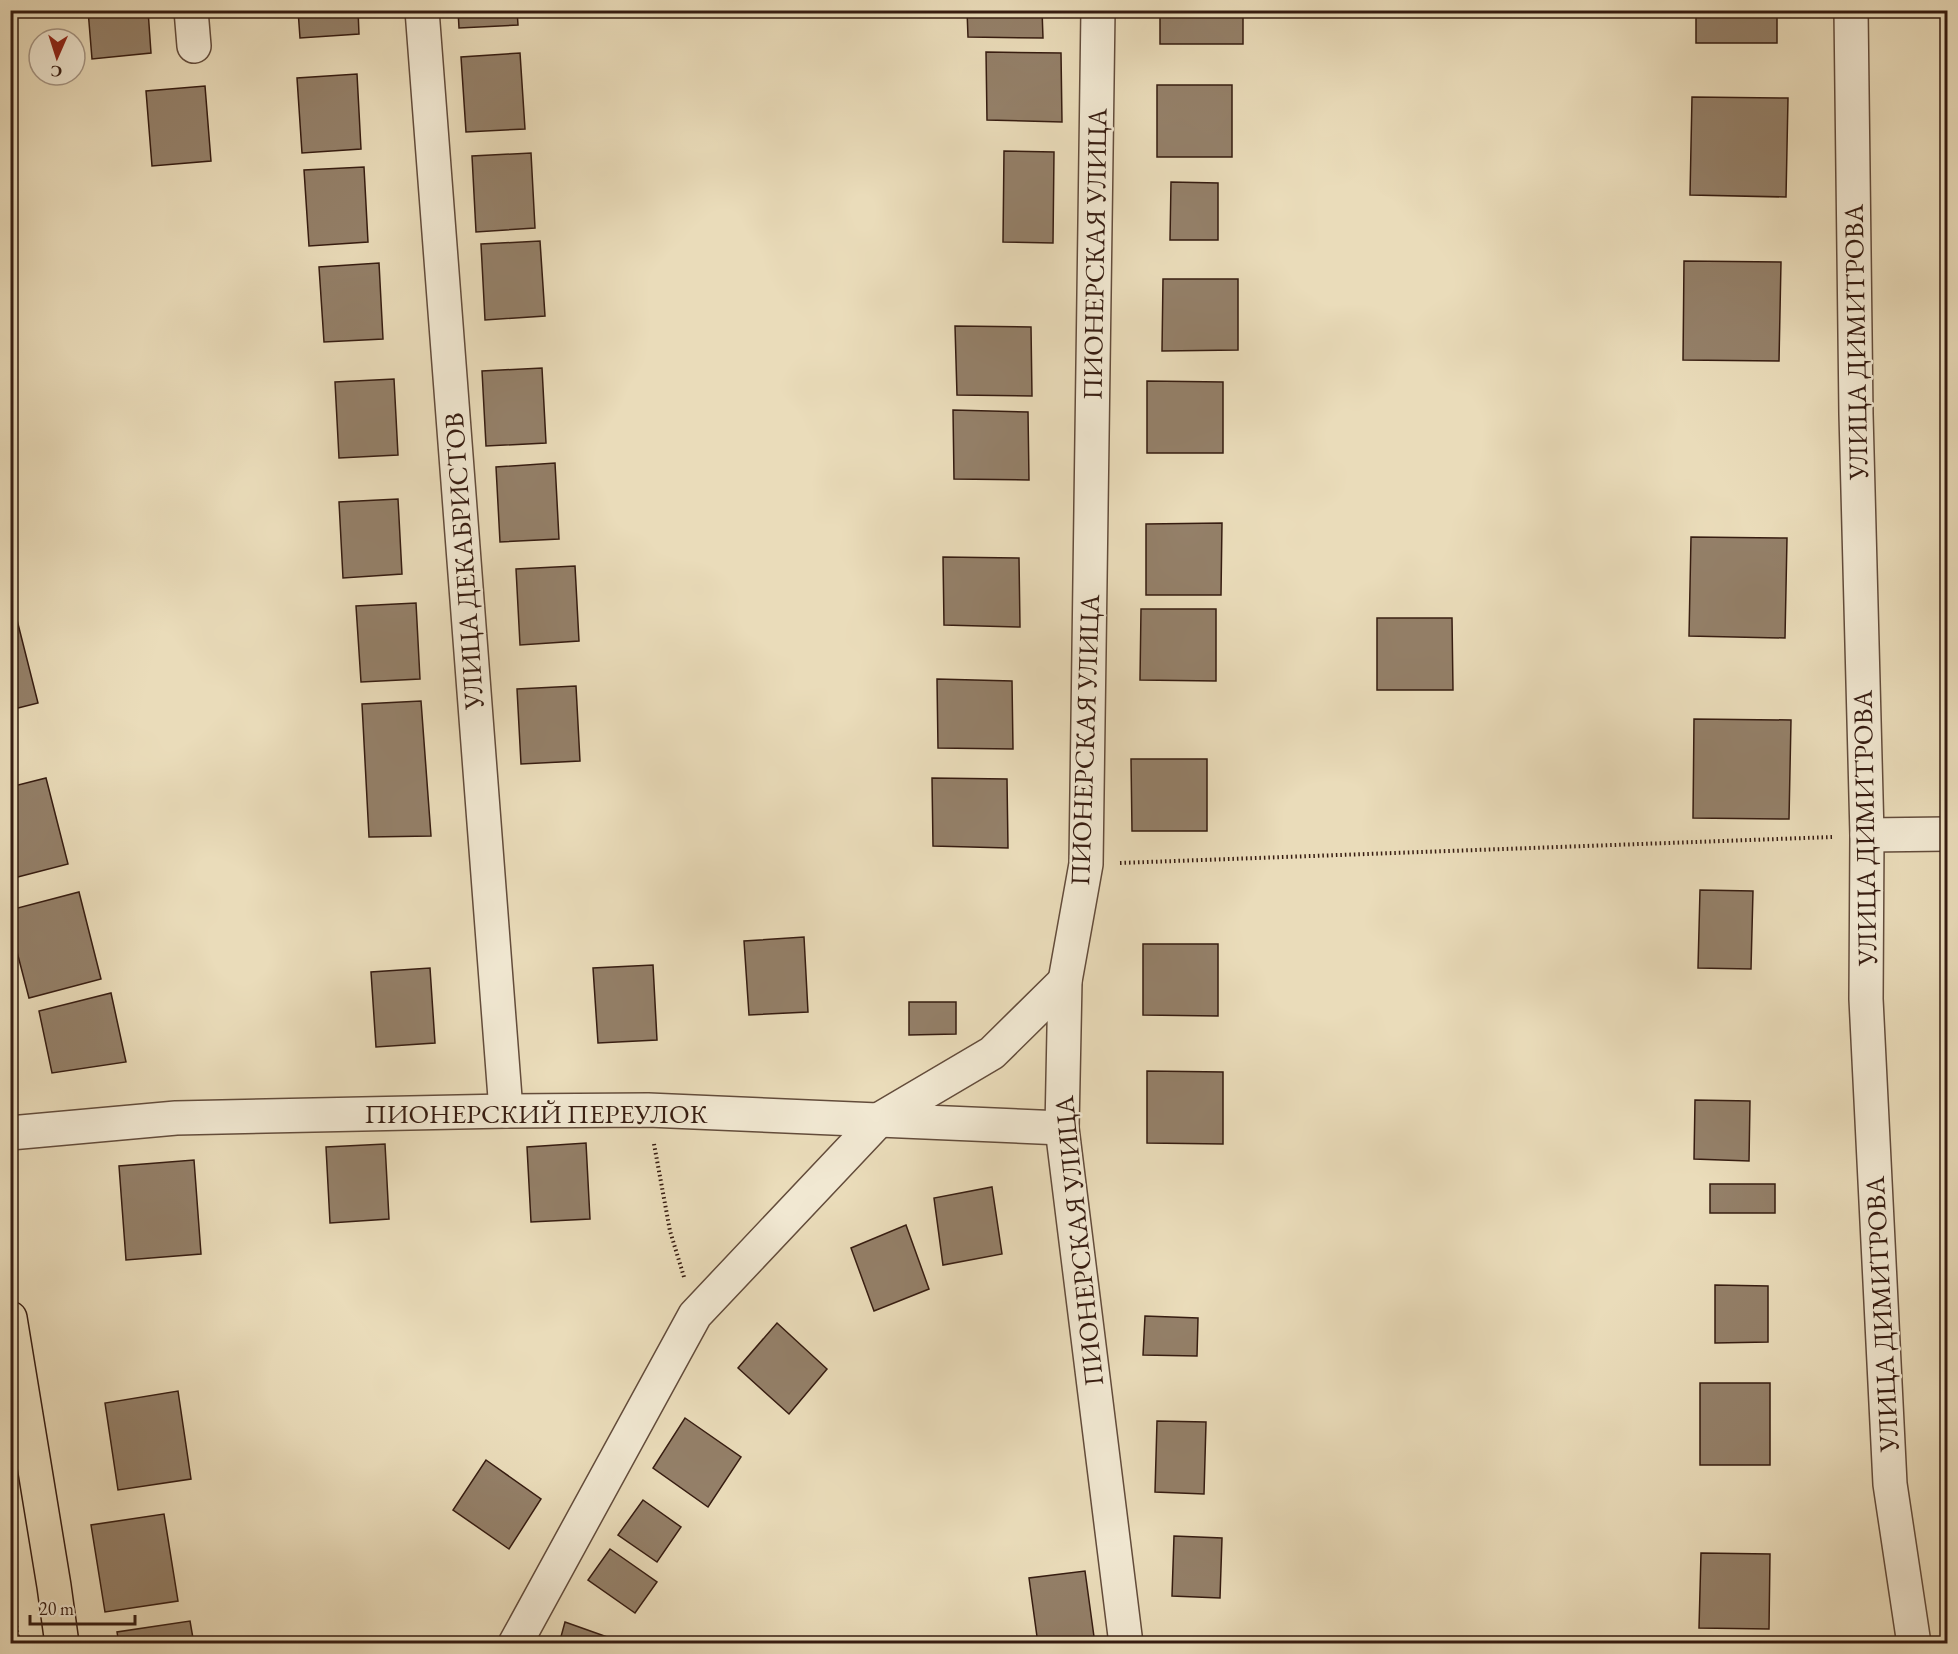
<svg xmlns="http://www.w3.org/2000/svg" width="1958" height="1654" viewBox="0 0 1958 1654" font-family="'EB Garamond',serif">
<rect width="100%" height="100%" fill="#eadcba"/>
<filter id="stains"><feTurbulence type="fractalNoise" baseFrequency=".00333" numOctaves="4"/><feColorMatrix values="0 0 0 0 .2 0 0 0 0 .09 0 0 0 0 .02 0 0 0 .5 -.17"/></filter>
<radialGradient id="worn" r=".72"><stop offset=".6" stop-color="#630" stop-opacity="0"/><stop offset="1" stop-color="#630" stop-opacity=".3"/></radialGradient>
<!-- building -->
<g fill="#948069" stroke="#361c11" stroke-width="1.5">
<polygon points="88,10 148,10 151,53 92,59"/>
<polygon points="298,10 358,10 359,34 300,38"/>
<polygon points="458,10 517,10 518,25 459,28"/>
<polygon points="967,10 1042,10 1043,38 968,37"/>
<rect x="1160" y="10" width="83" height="34"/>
<rect x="1696" y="10" width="81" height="33"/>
<polygon points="986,52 1061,53 1062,122 987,120"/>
<polygon points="520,53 525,129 466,132 461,57"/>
<polygon points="357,74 361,149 302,153 297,78"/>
<rect x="1157" y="85" width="75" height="72"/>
<polygon points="205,86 211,161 152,166 146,91"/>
<polygon points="1692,97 1788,98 1786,197 1690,195"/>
<polygon points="1004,151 1054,152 1053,243 1003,242"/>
<polygon points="531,153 535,228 476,232 472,156"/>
<polygon points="364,167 368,242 309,246 304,170"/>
<polygon points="1171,182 1218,183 1218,240 1170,240"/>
<polygon points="540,241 545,316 485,320 481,244"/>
<polygon points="1684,261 1781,262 1779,361 1683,360"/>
<polygon points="379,263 383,339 324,342 319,267"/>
<polygon points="1163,279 1238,279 1238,350 1162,351"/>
<polygon points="955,326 1031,327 1032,396 957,395"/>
<polygon points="542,368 546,443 486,446 482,371"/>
<polygon points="394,379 398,455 339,458 335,382"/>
<polygon points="1147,381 1223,382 1223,453 1147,453"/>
<polygon points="953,410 1028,412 1029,480 954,479"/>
<polygon points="555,463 559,539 500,542 496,467"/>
<polygon points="398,499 402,574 343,578 339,502"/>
<polygon points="1222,523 1221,595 1146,595 1146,524"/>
<polygon points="1691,537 1787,538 1785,638 1689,636"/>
<polygon points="943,557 1019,558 1020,627 944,625"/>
<polygon points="575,566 579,641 520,645 516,569"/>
<polygon points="416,603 420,679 361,682 356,606"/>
<polygon points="1141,609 1216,609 1216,681 1140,680"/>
<polygon points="16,616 38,703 10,710 10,617"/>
<polygon points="1377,618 1452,618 1453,690 1377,690"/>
<polygon points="937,679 1012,681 1013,749 938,748"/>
<polygon points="576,686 580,761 521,764 517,689"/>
<polygon points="421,701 431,836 369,837 362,704"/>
<polygon points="1694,719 1791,720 1789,819 1693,818"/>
<polygon points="1131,759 1207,759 1207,831 1132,831"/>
<polygon points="46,778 68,864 10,879 10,787"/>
<polygon points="932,778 1007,779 1008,848 933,846"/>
<polygon points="1700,890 1753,891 1751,969 1698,968"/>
<polygon points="79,892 101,979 29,998 10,925 10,910"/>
<polygon points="804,937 808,1012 749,1015 744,941"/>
<polygon points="1143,944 1218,944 1218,1016 1143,1015"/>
<polygon points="653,965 657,1040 598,1043 593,968"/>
<polygon points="430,968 435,1043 376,1047 371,972"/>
<polygon points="111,993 126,1062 52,1073 39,1011"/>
<polygon points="909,1002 956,1002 956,1034 909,1035"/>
<polygon points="1147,1071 1223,1072 1223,1144 1147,1143"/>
<polygon points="1695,1100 1750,1101 1749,1161 1694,1159"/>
<polygon points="586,1143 590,1219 531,1222 527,1147"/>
<polygon points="385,1144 389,1219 330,1223 326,1147"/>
<polygon points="194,1160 201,1254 126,1260 119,1166"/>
<rect x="1710" y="1184" width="65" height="29"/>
<polygon points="992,1187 1002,1254 943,1265 934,1198"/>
<polygon points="906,1225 929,1289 874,1311 851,1248"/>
<polygon points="1715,1285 1768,1286 1768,1342 1715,1343"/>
<polygon points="1145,1316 1198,1318 1197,1356 1143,1355"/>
<polygon points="777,1323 827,1369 789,1414 738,1368"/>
<rect x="1700" y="1383" width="70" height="82"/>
<polygon points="178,1391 191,1479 118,1490 105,1403"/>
<polygon points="685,1418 741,1457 708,1507 653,1468"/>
<polygon points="1157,1421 1206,1422 1204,1494 1155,1492"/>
<polygon points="486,1460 541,1499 509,1549 453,1510"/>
<polygon points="643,1500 681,1527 657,1562 618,1535"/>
<polygon points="164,1514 178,1601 105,1612 91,1525"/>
<polygon points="1174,1536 1222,1538 1220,1598 1172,1596"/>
<polygon points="610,1549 657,1582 635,1613 588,1580"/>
<polygon points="1701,1553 1770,1554 1769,1629 1699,1628"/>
<polygon points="1085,1571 1095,1644 1038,1644 1029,1578"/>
<polygon points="190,1621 194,1644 119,1644 117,1632"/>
<polygon points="565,1622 627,1644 559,1644"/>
</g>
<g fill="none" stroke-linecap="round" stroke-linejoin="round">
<defs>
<g id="minor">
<polyline points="191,10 194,46"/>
<polyline points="422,10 506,1111"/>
<polyline points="1098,10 1086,864 1065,981 1062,1128 1126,1644"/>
<polyline points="1851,10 1856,414 1867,835 1866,999 1890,1484 1914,1644"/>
<polyline points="1867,835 1948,834"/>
<polyline points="10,1133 176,1118 506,1111 648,1110 1062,1128"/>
<polyline points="515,1644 695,1315 880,1119 992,1053 1065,981"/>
</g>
<polyline id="major" points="10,1318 54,1586 62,1644"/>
</defs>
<!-- minor casing -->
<use href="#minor" stroke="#634c3b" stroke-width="36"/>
<!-- major casing -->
<use href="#major" stroke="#361c11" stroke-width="36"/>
<!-- path -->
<g stroke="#361c11" stroke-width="4" stroke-dasharray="1.5 3" stroke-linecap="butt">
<polyline points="1120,863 1832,837"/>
<polyline points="654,1144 670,1231 684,1277"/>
<polyline points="10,1586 19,1644"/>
</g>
<!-- minor -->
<use href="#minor" stroke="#f1e8d2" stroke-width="33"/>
<!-- major -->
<use href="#major" stroke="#eadcba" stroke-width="33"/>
</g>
<g text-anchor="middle" stroke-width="5" stroke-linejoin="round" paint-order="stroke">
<!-- street labels -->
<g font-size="27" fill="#361c11" stroke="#f1e8d2">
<text transform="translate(1095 254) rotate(-89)" y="9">ПИОНЕРСКАЯ УЛИЦА</text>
<text transform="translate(1856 342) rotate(-91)" y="9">УЛИЦА ДИМИТРОВА</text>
<text transform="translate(464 561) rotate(-94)" y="9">УЛИЦА ДЕКАБРИСТОВ</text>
<text transform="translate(1085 740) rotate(-88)" y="9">ПИОНЕРСКАЯ УЛИЦА</text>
<text transform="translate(1865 828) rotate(-91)" y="9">УЛИЦА ДИМИТРОВА</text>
<text x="536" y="1123">ПИОНЕРСКИЙ ПЕРЕУЛОК</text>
<text transform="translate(1079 1241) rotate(-96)" y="9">ПИОНЕРСКАЯ УЛИЦА</text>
<text transform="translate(1882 1314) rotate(-93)" y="9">УЛИЦА ДИМИТРОВА</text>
</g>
</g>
<!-- margin -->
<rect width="1958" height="1654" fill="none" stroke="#eadcba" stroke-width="36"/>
<rect x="12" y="12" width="1934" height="1630" fill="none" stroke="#361c11" stroke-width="3"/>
<rect x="18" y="18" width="1922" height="1618" fill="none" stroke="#361c11" stroke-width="1.5"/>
<!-- north arrow -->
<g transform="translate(57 57) rotate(183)"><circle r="28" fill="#f1e8d2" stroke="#a69685" stroke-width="1.5"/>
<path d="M0-4.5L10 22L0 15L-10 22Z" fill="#8f2418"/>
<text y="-9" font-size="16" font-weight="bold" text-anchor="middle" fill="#361c11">С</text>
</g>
<!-- scale -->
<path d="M30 1615v9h105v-9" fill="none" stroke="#361c11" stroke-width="3"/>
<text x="39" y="1615" font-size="18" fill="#361c11" stroke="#f1e8d2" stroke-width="4.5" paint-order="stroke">20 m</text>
<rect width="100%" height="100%" filter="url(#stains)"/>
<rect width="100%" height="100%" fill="url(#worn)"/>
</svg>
